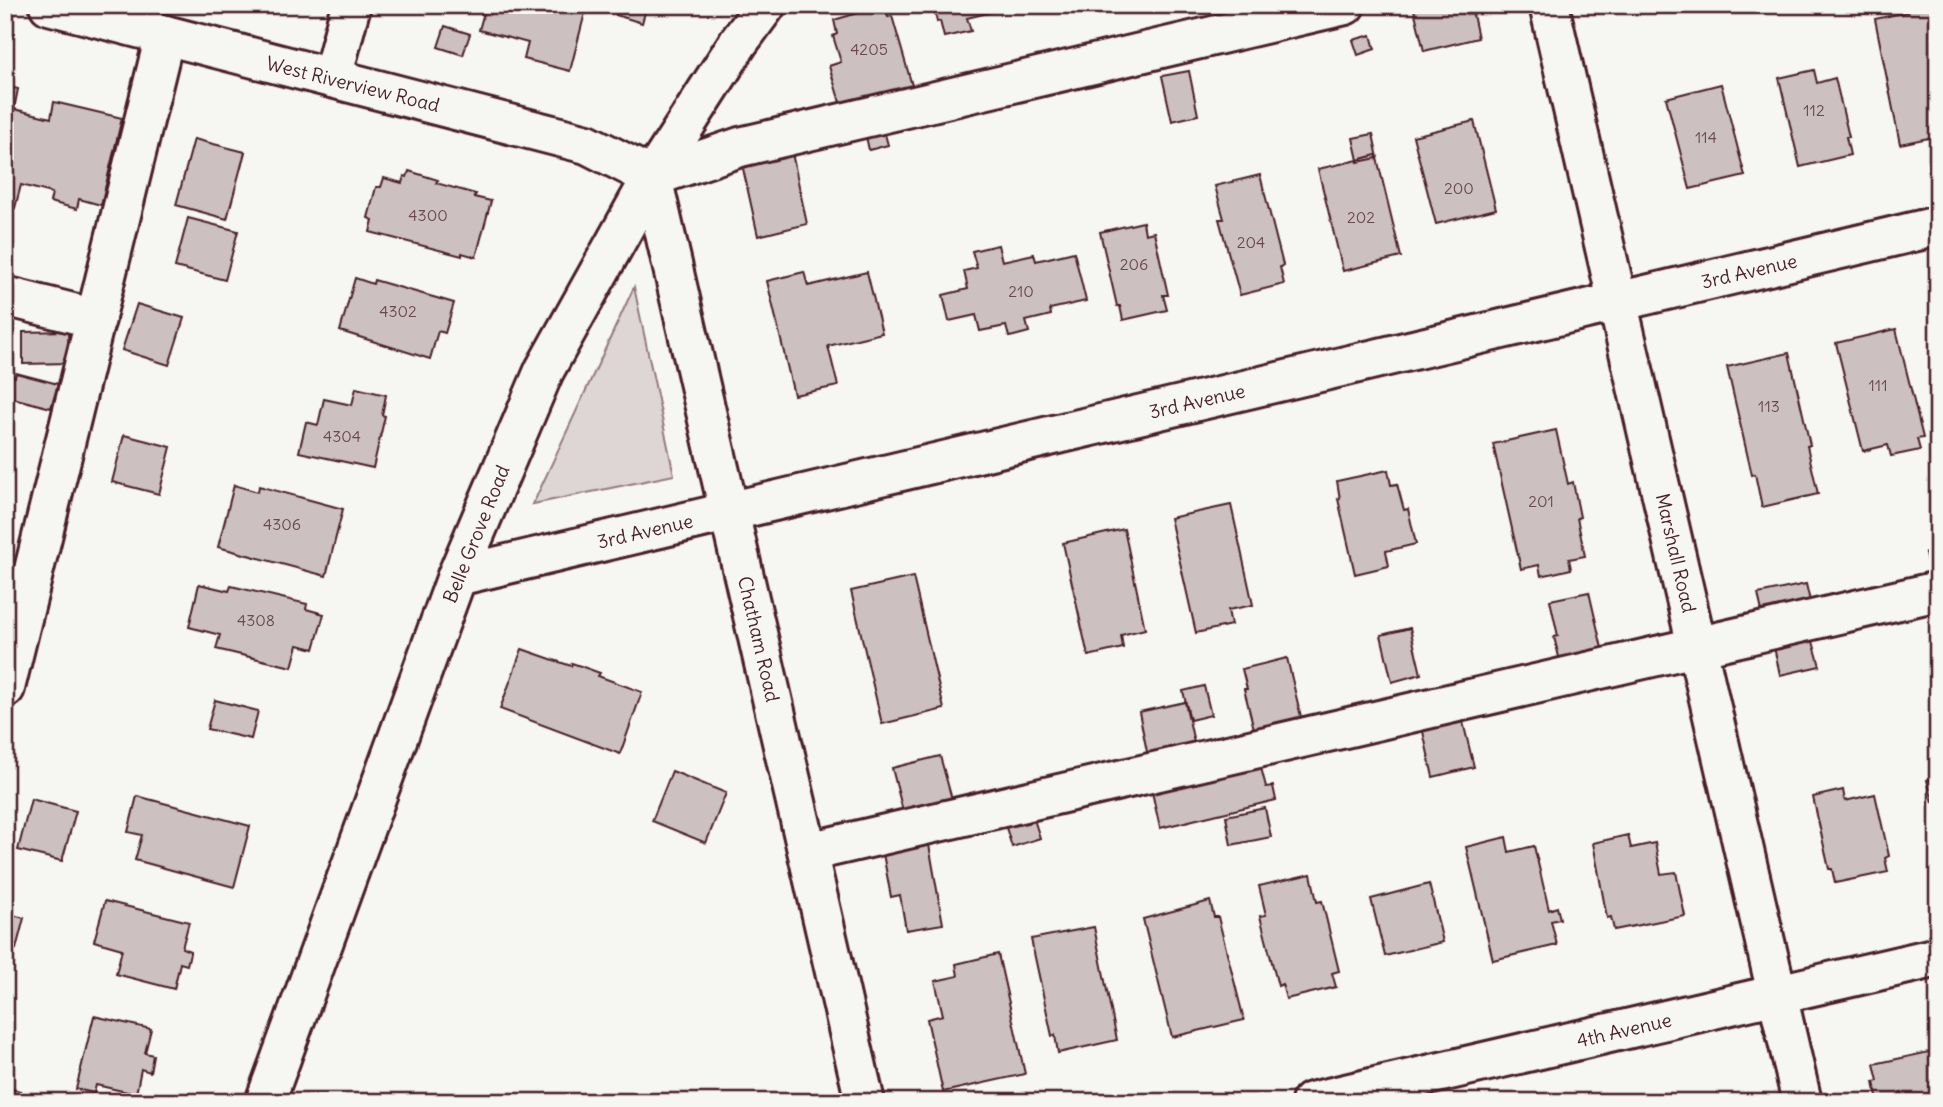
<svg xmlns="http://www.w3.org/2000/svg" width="1943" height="1107" viewBox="0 0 1943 1107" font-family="Delius,sans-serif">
<rect width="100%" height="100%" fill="#f6f6f2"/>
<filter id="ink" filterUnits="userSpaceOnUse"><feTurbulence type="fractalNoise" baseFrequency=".0143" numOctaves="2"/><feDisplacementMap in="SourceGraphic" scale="14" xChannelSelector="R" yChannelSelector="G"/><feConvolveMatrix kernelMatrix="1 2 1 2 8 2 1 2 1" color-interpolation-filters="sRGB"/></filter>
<g filter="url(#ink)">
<!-- green -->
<polygon fill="#ddd6d5" stroke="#947a80" stroke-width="2" points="634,287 674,475 533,504"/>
<!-- building -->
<g fill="#ccc1c0" stroke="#4a1f2b" stroke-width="2">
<polygon points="486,5 587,5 570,71 524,59 528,43 479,30"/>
<polygon points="618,5 647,5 642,23 616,15"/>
<polygon points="885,5 888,17 892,16 913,89 842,109 829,66 841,62 833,36 837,34 834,20"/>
<polygon points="933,5 999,5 1000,10 967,18 971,31 944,37 940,21 937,22"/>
<polygon points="1090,5 1112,5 1111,14 1089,12"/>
<polygon points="1413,5 1471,5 1478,38 1424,51"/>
<polygon points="1906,5 1937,5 1938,136 1900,144 1875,19 1907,12"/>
<polygon points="445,26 470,34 463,55 438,47"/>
<polygon points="1371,35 1375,49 1358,55 1353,40"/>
<polygon points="1814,70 1817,83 1835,78 1849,137 1846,137 1850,155 1800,167 1779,78"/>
<polygon points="1189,71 1198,115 1172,121 1162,76"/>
<polygon points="1721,84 1745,176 1690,189 1666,98"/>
<polygon points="5,86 18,89 14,109 51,118 54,102 122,118 101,205 79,199 77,209 50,202 52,193 21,185 15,208 5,206"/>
<polygon points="1474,121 1496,209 1436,224 1413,136"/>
<polygon points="883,127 888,145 869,150 865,132"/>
<polygon points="1373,134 1378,158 1376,155 1358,160 1353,138"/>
<polygon points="194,139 245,152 227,219 176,205"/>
<polygon points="792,153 807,224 758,236 742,164"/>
<polygon points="1377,158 1401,257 1343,271 1318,169 1358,160 1358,162"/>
<polygon points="409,171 438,180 436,183 476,194 474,197 491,201 476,257 462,253 462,256 370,232 373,220 368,218 376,187 381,187 384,178 402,183 404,176 407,177"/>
<polygon points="1260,175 1283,265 1280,267 1284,284 1240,295 1219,219 1224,219 1215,186"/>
<polygon points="188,218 238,231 225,280 175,267"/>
<polygon points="1143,222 1145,234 1154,232 1168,295 1163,295 1167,310 1123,320 1120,306 1117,306 1100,232"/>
<polygon points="998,245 1002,261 1034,254 1036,261 1074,252 1086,301 1050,309 1051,315 1026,321 1029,332 1014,336 1009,337 1006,326 980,331 976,315 949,321 943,295 968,289 964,271 977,268 972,251"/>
<polygon points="804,272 808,286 867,272 882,333 828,346 838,386 794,395 767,281"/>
<polygon points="355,278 373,284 374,280 454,303 445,333 438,331 430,359 340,331"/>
<polygon points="137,304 184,318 169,365 122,350"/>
<polygon points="1896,329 1923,438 1917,439 1920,450 1891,456 1888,445 1863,451 1836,343"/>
<polygon points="68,331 69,363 23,364 23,332"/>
<polygon points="1789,353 1810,445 1807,446 1818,494 1762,507 1755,474 1752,475 1727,367"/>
<polygon points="16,373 58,384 51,408 5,396 5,374 15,377"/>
<polygon points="356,388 386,395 382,415 385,416 373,468 299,452 306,422 318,425 324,399 352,405"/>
<polygon points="1556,430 1568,484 1573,482 1580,517 1577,518 1585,556 1569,559 1571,569 1541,576 1539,565 1521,569 1493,444"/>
<polygon points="124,435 171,447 159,494 112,482"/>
<polygon points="1388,470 1391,485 1397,484 1404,510 1408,509 1416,544 1386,551 1389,566 1355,574 1338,499 1340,499 1337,481"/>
<polygon points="234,485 258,492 259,486 343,509 326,576 218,547"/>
<polygon points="1231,505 1253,605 1228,610 1231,625 1196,633 1170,518"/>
<polygon points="1124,529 1145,629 1121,635 1123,648 1088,656 1063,543"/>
<polygon points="1938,551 1938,577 1931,578 1925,553"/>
<polygon points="913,577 944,709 882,724 851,591"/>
<polygon points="199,584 229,591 231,586 307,604 306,609 324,614 314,649 298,645 292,667 216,649 220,635 189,627"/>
<polygon points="1806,584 1812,610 1764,620 1758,594"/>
<polygon points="1589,592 1604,657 1561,665 1554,637 1558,636 1550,600"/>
<polygon points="1410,628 1421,674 1392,682 1381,635"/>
<polygon points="1812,638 1820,666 1780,675 1774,647"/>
<polygon points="522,649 571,666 572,663 600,673 598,676 642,692 620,754 500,709"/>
<polygon points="1287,658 1303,725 1256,737 1244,689 1247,689 1242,669"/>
<polygon points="1204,686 1211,715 1190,720 1183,691"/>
<polygon points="215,700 258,711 251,739 207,729"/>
<polygon points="1185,702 1195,747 1148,757 1139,712"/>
<polygon points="1462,718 1474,767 1433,777 1422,727"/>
<polygon points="940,756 953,803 904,815 892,768"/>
<polygon points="1258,756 1266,787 1273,786 1276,800 1160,828 1150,783"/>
<polygon points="672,771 726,793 706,843 652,821"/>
<polygon points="1938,777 1938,801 1933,802 1927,780"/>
<polygon points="1843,790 1845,801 1875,794 1889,856 1885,858 1888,872 1835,883 1832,869 1829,869 1813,797"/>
<polygon points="137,796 250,826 234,887 135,860 142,835 128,832"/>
<polygon points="31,799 76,811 62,861 18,850"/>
<polygon points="1265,808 1271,837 1231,845 1226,816"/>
<polygon points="1032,813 1040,838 1012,847 1004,821"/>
<polygon points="1628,835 1631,848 1655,843 1661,874 1676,872 1685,916 1614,930 1611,917 1607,918 1593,843"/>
<polygon points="1506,837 1509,852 1534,846 1549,910 1557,907 1560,919 1551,921 1557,945 1493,960 1466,847"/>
<polygon points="928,839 943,924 906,930 900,895 891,897 882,848"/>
<polygon points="1311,874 1317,902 1322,901 1339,971 1332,973 1336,987 1286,999 1282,984 1278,986 1260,916 1266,915 1259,886"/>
<polygon points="1429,884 1443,942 1385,956 1371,899"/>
<polygon points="105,901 189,922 182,948 190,951 190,953 187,965 180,963 174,989 116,974 122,949 94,941"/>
<polygon points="1210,901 1214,917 1218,917 1244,1020 1172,1037 1143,919"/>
<polygon points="5,913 24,918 16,949 5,946"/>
<polygon points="1094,927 1117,1040 1058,1053 1055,1035 1052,1036 1031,939"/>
<polygon points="998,954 1025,1074 943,1092 927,1019 943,1015 935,981 958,976 956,964"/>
<polygon points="94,1016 151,1029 145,1053 153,1055 150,1072 141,1069 136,1094 96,1085 94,1093 76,1089"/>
<polygon points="1938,1050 1938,1102 1878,1102 1874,1082 1878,1081 1874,1064"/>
<polygon points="5,1087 20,1091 17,1102 5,1102"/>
</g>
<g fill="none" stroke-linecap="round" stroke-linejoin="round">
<defs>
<g id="minor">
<polyline points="49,5 587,144 652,177"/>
<polyline points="1549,5 1802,1102"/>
<polyline points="332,78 351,5"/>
<polyline points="652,177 865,1102"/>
<polyline points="652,177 740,147 1345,5"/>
<polyline points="5,296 96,319"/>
<polyline points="457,576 1938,226"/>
<polyline points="5,688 165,35"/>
<polyline points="808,852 1938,591"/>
<polyline points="1311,1102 1938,957"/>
</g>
<polyline id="major" points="265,1102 457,576 544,371 652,177 738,43 766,5"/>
</defs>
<!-- minor casing -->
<use href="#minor" stroke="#4a1f2b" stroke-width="44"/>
<!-- major casing -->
<use href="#major" stroke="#4a1f2b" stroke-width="44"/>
<!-- minor -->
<use href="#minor" stroke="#f6f6f2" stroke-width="38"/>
<!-- major -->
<use href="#major" stroke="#f6f6f2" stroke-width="38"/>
</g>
</g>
<g text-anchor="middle" stroke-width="5" stroke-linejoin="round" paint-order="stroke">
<!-- number labels -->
<g font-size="16" fill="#6a4850">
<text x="869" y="55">4205</text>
<text x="1814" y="116">112</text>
<text x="1706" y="143">114</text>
<text x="1459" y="194">200</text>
<text x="428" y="221">4300</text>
<text x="1361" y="223">202</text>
<text x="1251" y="248">204</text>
<text x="1134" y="270">206</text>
<text x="1021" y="297">210</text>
<text x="398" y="317">4302</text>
<text x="1878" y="391">111</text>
<text x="1769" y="412">113</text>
<text x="342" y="442">4304</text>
<text x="1541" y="507">201</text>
<text x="282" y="530">4306</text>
<text x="256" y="626">4308</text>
</g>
<!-- street labels -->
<g font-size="19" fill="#4a1f2b" stroke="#f6f6f2">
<text transform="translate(353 84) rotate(14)" y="7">West Riverview Road</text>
<text transform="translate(1749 271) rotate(-13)" y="7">3rd Avenue</text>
<text transform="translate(1197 401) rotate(-13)" y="7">3rd Avenue</text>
<text transform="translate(645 531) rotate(-13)" y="7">3rd Avenue</text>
<text transform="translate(476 534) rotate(-68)" y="7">Belle Grove Road</text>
<text transform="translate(1676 553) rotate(77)" y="7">Marshall Road</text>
<text transform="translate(759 639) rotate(77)" y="7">Chatham Road</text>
<text transform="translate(1624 1030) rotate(-13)" y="7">4th Avenue</text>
</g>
</g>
<!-- margin -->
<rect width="1943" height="1107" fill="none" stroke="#f6f6f2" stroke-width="28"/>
<rect x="14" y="14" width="1915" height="1079" fill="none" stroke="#4a1f2b" stroke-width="2.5" filter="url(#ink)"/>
</svg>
